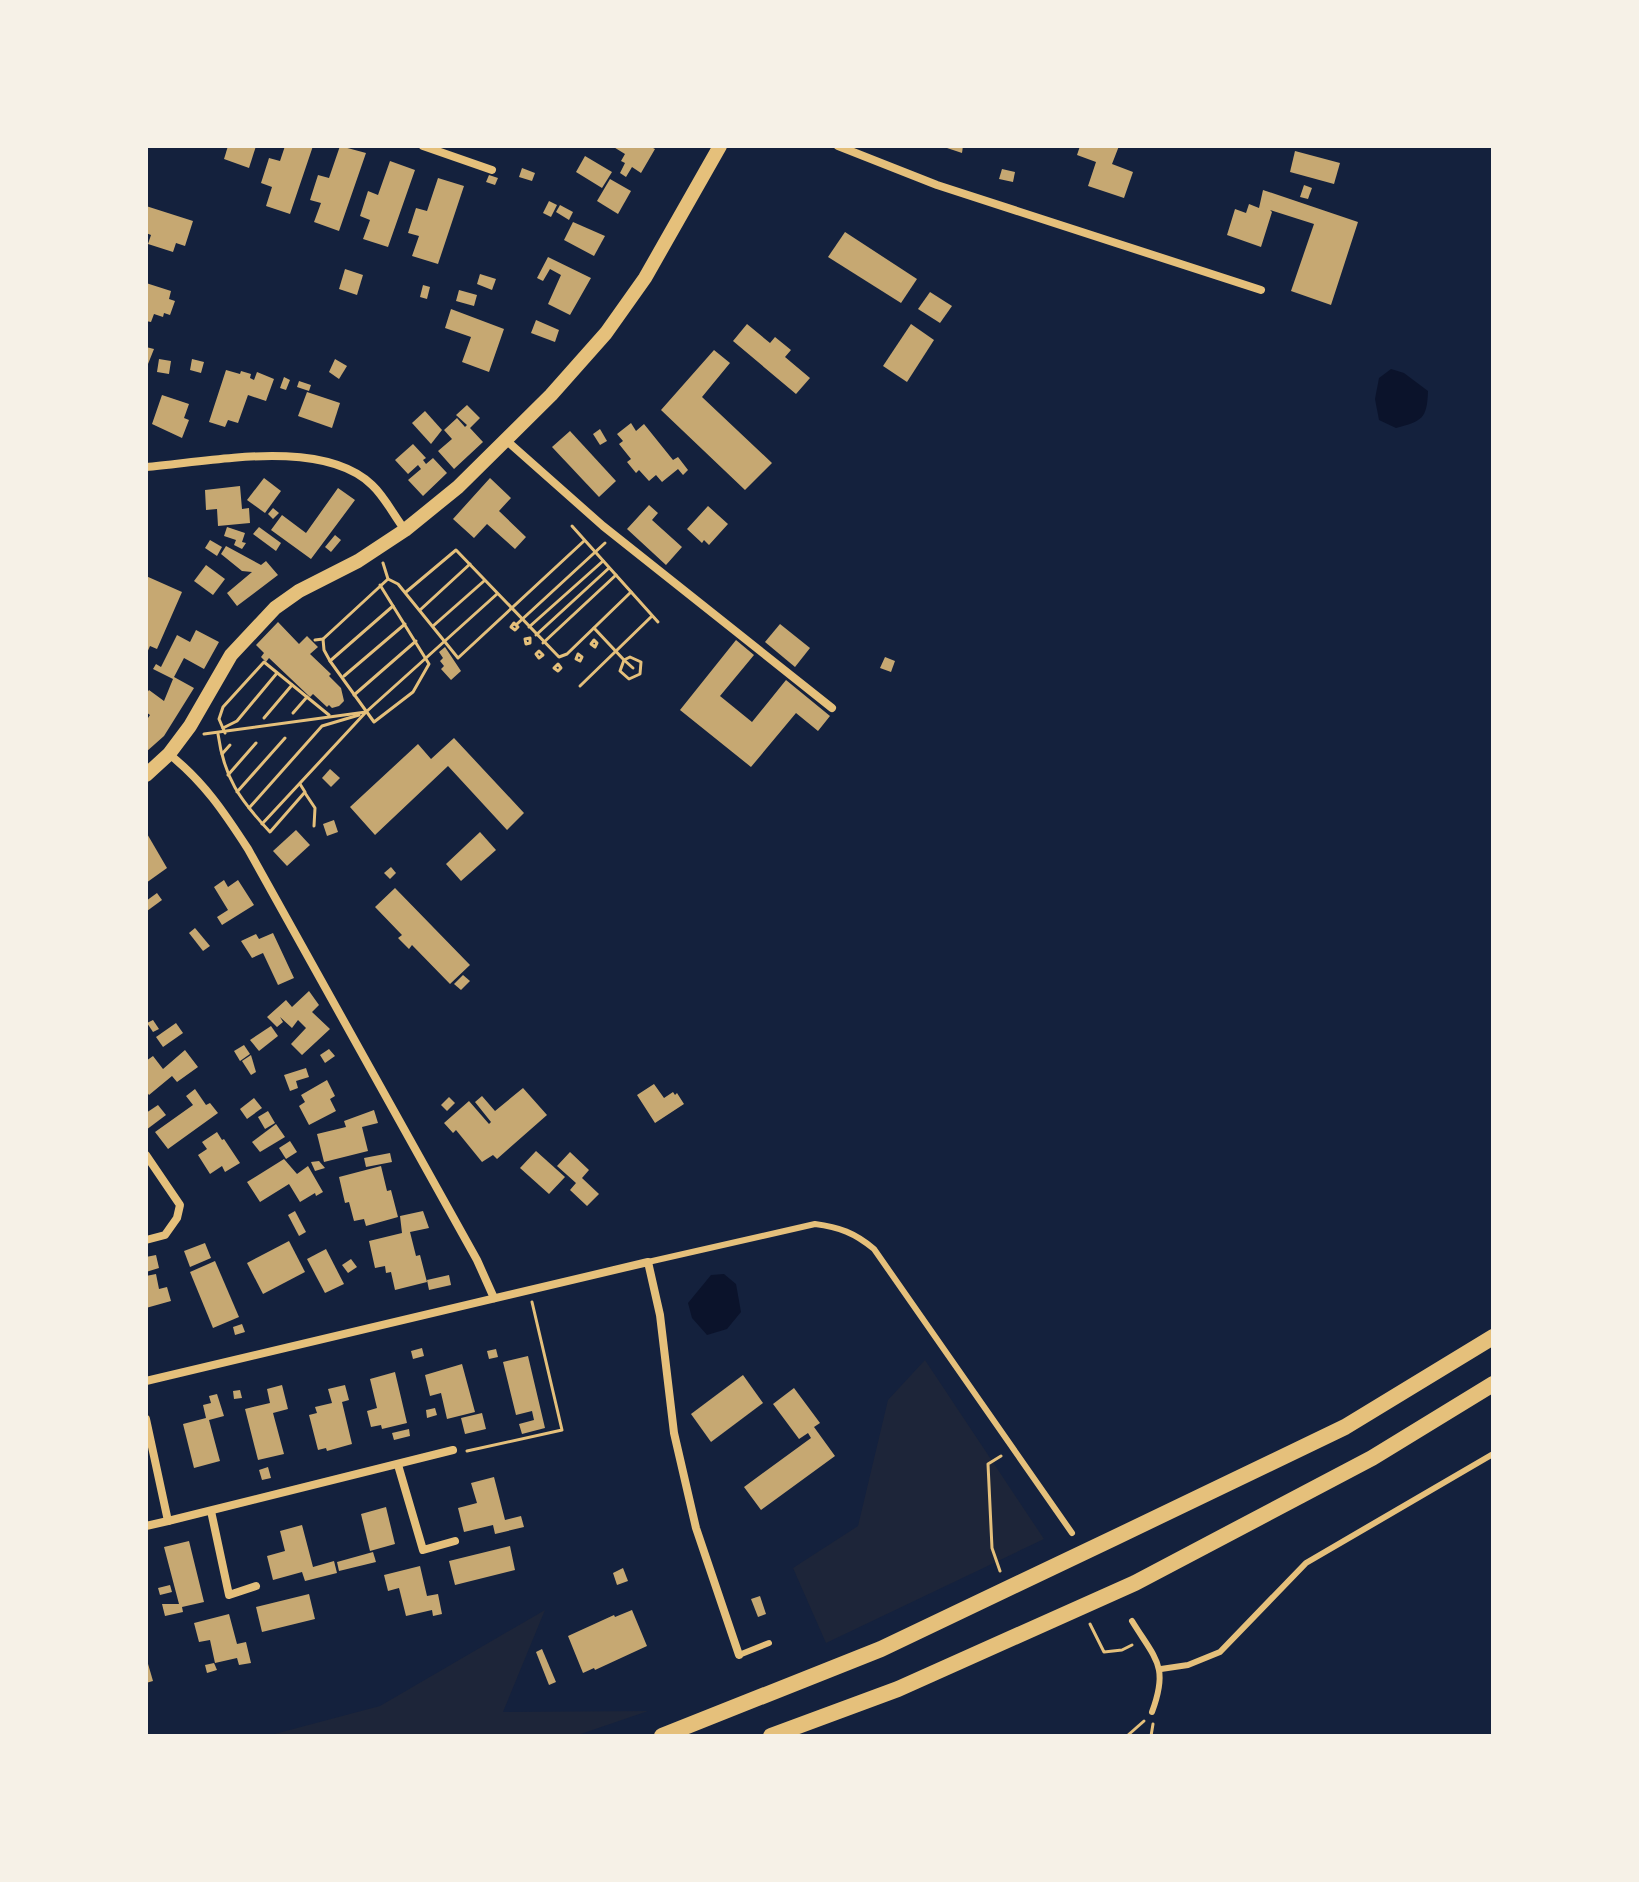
<svg xmlns="http://www.w3.org/2000/svg" width="1639" height="1882" viewBox="0 0 1639 1882" font-family="Montserrat,sans-serif">
<rect width="100%" height="100%" fill="#14213d"/>
<!-- green -->
<g fill="#1d2539">
<polygon points="925,1360 1044,1539 826,1643 793,1568 858,1526 888,1400"/>
<polygon points="545,1610 503,1712 648,1711 575,1736 267,1736 380,1706"/>
</g>
<!-- water -->
<g fill="#0b132b">
<path d="M1391 369 1404 373 1428 391C1427 419 1422 421 1396 428L1379 420 1375 399 1379 378Z"/>
<polygon points="724,1274 736,1284 741,1312 727,1329 707,1335 692,1318 688,1303 711,1275"/>
</g>
<!-- building -->
<g fill="#c6a872">
<polygon points="228,146 256,146 249,168 224,159"/>
<polygon points="285,146 313,146 290,214 266,206 272,187 261,183 269,158 280,161"/>
<polygon points="340,146 366,153 339,231 314,222 321,203 310,200 318,175 329,178"/>
<polygon points="612,146 649,146 655,149 641,173 632,167 626,177 620,173 625,163 621,161 625,154"/>
<polygon points="941,146 963,146 962,153"/>
<polygon points="1080,146 1119,146 1112,164 1133,172 1124,198 1088,186 1096,162 1077,155"/>
<polygon points="1295,151 1340,163 1334,184 1290,172"/>
<polygon points="585,156 612,172 602,188 576,172"/>
<polygon points="390,161 415,170 388,247 363,239 370,220 360,216 368,191 378,195"/>
<polygon points="522,168 535,173 532,181 519,177"/>
<polygon points="1002,169 1015,172 1013,182 999,179"/>
<polygon points="489,175 498,178 495,185 486,182"/>
<polygon points="438,178 464,186 438,264 412,256 419,236 408,233 416,208 427,211"/>
<polygon points="610,179 631,191 618,214 597,201"/>
<polygon points="1304,185 1312,188 1308,199 1300,197"/>
<polygon points="1263,190 1358,222 1331,305 1291,291 1314,224 1270,210 1272,212 1261,247 1227,235 1235,209 1246,213 1249,204 1259,208"/>
<polygon points="549,201 557,205 551,217 543,213"/>
<polygon points="560,205 573,212 569,220 556,212"/>
<polygon points="146,206 193,221 185,246 176,243 173,252 148,244 151,235 146,233"/>
<polygon points="573,222 605,236 594,256 564,240"/>
<polygon points="845,232 917,279 901,303 828,257"/>
<polygon points="548,257 591,278 570,315 548,304 561,275 550,269 543,281 537,278"/>
<polygon points="345,269 363,275 357,295 339,289"/>
<polygon points="480,274 496,279 492,290 477,284"/>
<polygon points="146,283 171,291 169,299 175,301 170,315 164,313 163,317 154,314 151,322 146,321"/>
<polygon points="423,285 430,287 427,299 420,297"/>
<polygon points="459,290 477,295 474,306 456,301"/>
<polygon points="930,292 952,306 940,323 918,309"/>
<polygon points="451,309 504,329 489,372 462,362 471,337 445,328"/>
<polygon points="536,320 559,330 555,342 531,333"/>
<polygon points="747,324 770,343 775,337 791,350 785,357 810,378 796,394 733,341"/>
<polygon points="911,324 934,340 907,382 883,366"/>
<polygon points="146,347 154,349 146,369"/>
<polygon points="714,350 730,363 702,397 772,463 745,490 661,410"/>
<polygon points="159,359 171,361 169,374 157,372"/>
<polygon points="192,359 204,362 201,373 190,370"/>
<polygon points="335,359 347,366 339,379 329,372"/>
<polygon points="226,370 240,374 241,371 251,374 250,378 254,380 257,372 274,379 266,401 248,395 238,423 228,420 225,427 209,422"/>
<polygon points="284,377 290,380 286,390 280,388"/>
<polygon points="299,381 311,385 309,391 297,387"/>
<polygon points="307,392 340,403 332,428 298,416"/>
<polygon points="162,395 189,404 184,418 189,420 182,438 152,424"/>
<polygon points="467,405 480,418 470,428 483,442 454,469 438,451 452,439 444,430 457,418 465,427 467,425 456,415"/>
<polygon points="425,411 442,430 431,444 412,423"/>
<polygon points="631,423 636,431 644,424 673,460 678,457 688,470 683,475 678,469 662,482 656,475 649,481 639,470 636,473 627,462 631,459 619,444 623,441 617,434"/>
<polygon points="600,429 607,441 600,445 593,434"/>
<polygon points="570,431 616,481 599,497 552,447"/>
<polygon points="413,444 426,458 423,460 426,464 433,458 447,473 423,496 408,480 421,469 418,465 408,474 395,460"/>
<polygon points="264,478 281,491 265,513 247,500"/>
<polygon points="490,478 511,498 499,511 526,537 515,549 487,524 474,538 453,519"/>
<polygon points="240,486 242,509 249,508 250,523 218,526 217,509 206,510 205,490"/>
<polygon points="338,488 355,500 311,559 271,530 282,515 306,533"/>
<polygon points="649,505 658,513 652,520 682,547 666,565 627,529"/>
<polygon points="708,506 728,524 709,545 704,540 702,543 687,529"/>
<polygon points="273,508 279,513 273,519 268,514"/>
<polygon points="227,527 245,533 242,542 246,543 242,549 234,545 236,540 224,536"/>
<polygon points="259,527 281,543 276,551 253,534"/>
<polygon points="335,535 341,540 331,552 325,547"/>
<polygon points="210,540 222,547 217,556 205,548"/>
<polygon points="226,546 261,565 266,561 278,575 237,606 227,593 252,572 242,571 221,554"/>
<polygon points="206,565 225,579 213,595 194,581"/>
<polygon points="146,576 182,592 157,649 150,646 146,655"/>
<polygon points="278,622 299,644 307,636 318,647 310,654 331,674 329,676 341,688 344,701 339,706 332,708 329,705 327,707 313,694 310,697 269,658 266,662 261,657 264,653 256,645"/>
<polygon points="780,624 810,648 795,667 765,642"/>
<polygon points="196,630 219,642 204,669 184,658 174,677 194,688 164,736 146,752 146,721 150,715 146,712 146,694 149,690 164,701 173,679 153,669 156,664 161,667 177,635 190,642"/>
<polygon points="736,640 754,655 720,696 752,722 786,680 830,716 818,731 796,713 751,767 680,710"/>
<polygon points="445,647 461,671 451,680 441,669 444,666 440,661 443,658 439,652"/>
<polygon points="885,657 895,661 891,672 880,668"/>
<polygon points="454,738 524,813 507,830 448,766 375,835 350,807 418,744 431,759"/>
<polygon points="330,769 340,778 331,787 322,778"/>
<polygon points="334,820 338,832 327,836 323,824"/>
<polygon points="296,830 310,845 287,866 273,851"/>
<polygon points="146,832 167,868 146,883"/>
<polygon points="480,832 496,850 461,881 446,864"/>
<polygon points="391,867 396,873 390,879 384,873"/>
<polygon points="224,880 228,887 238,880 254,905 222,925 217,917 228,910 214,887"/>
<polygon points="395,888 470,965 450,984 412,945 409,949 398,938 402,935 375,907"/>
<polygon points="157,893 162,900 147,911 146,901"/>
<polygon points="195,928 210,946 203,951 189,933"/>
<polygon points="273,933 294,978 278,985 263,953 252,958 241,941 256,934 259,939"/>
<polygon points="463,975 470,981 461,990 454,984"/>
<polygon points="309,991 319,1005 312,1012 330,1029 302,1055 291,1044 306,1028 298,1020 292,1028 280,1017 283,1022 277,1027 267,1017 286,1000 292,1007"/>
<polygon points="153,1020 159,1029 153,1032 147,1023"/>
<polygon points="176,1023 183,1033 163,1047 156,1037"/>
<polygon points="271,1026 278,1036 259,1051 250,1040"/>
<polygon points="244,1045 250,1054 240,1061 234,1051"/>
<polygon points="329,1049 335,1056 325,1063 320,1055"/>
<polygon points="185,1050 198,1067 177,1082 172,1076 149,1095 146,1091 146,1061 153,1056 163,1069"/>
<polygon points="251,1055 256,1072 251,1075 242,1061"/>
<polygon points="306,1068 309,1077 296,1081 298,1088 290,1091 284,1075"/>
<polygon points="327,1080 335,1096 330,1099 336,1111 309,1125 299,1106 305,1102 301,1095"/>
<polygon points="654,1084 664,1098 673,1092 675,1095 677,1093 684,1104 655,1123 637,1095"/>
<polygon points="523,1088 547,1115 497,1159 493,1155 482,1162 456,1130 453,1133 444,1123 469,1101 489,1124 491,1122 475,1102 482,1096 495,1111"/>
<polygon points="195,1089 206,1105 210,1103 218,1113 168,1149 155,1132 193,1105 186,1096"/>
<polygon points="449,1097 455,1103 447,1111 441,1105"/>
<polygon points="254,1098 262,1108 247,1119 240,1109"/>
<polygon points="158,1105 166,1115 146,1130 146,1113"/>
<polygon points="374,1110 378,1123 362,1127 368,1151 324,1162 317,1134 346,1127 344,1121"/>
<polygon points="268,1111 275,1123 265,1129 258,1117"/>
<polygon points="276,1124 285,1137 260,1152 252,1142"/>
<polygon points="217,1132 222,1140 224,1139 240,1163 225,1172 222,1166 210,1174 198,1155 207,1149 202,1142"/>
<polygon points="290,1141 297,1152 286,1159 279,1148"/>
<polygon points="536,1151 565,1177 549,1194 520,1168"/>
<polygon points="570,1152 589,1170 582,1178 599,1194 587,1206 570,1190 576,1183 557,1166"/>
<polygon points="390,1153 392,1162 366,1167 364,1158"/>
<polygon points="284,1159 297,1174 308,1166 323,1192 316,1196 315,1193 300,1202 289,1184 260,1202 247,1182"/>
<polygon points="319,1161 325,1168 315,1171 311,1162"/>
<polygon points="381,1166 387,1191 391,1190 398,1217 366,1226 364,1219 354,1221 349,1202 345,1203 339,1177"/>
<polygon points="295,1211 306,1232 299,1236 288,1215"/>
<polygon points="423,1211 429,1228 410,1232 416,1256 420,1255 427,1282 395,1290 391,1272 386,1273 385,1266 375,1268 369,1241 402,1233 400,1216"/>
<polygon points="289,1241 305,1272 263,1294 247,1263"/>
<polygon points="205,1243 211,1258 190,1267 184,1251"/>
<polygon points="326,1249 344,1284 325,1293 307,1259"/>
<polygon points="156,1255 159,1268 146,1272 146,1257"/>
<polygon points="351,1259 357,1267 348,1273 342,1265"/>
<polygon points="215,1261 239,1317 213,1328 190,1272"/>
<polygon points="156,1274 159,1289 167,1287 171,1301 146,1308 146,1276"/>
<polygon points="449,1275 451,1285 429,1290 427,1280"/>
<polygon points="242,1324 245,1332 235,1335 233,1327"/>
<polygon points="422,1348 424,1356 413,1359 411,1351"/>
<polygon points="496,1349 498,1357 489,1359 487,1351"/>
<polygon points="528,1356 545,1428 522,1434 519,1424 534,1420 532,1411 516,1415 503,1362"/>
<polygon points="462,1364 475,1412 447,1419 441,1393 430,1396 425,1375"/>
<polygon points="395,1372 407,1423 382,1429 381,1425 371,1427 367,1411 377,1408 370,1379"/>
<polygon points="743,1375 763,1403 711,1442 691,1414"/>
<polygon points="282,1385 288,1409 273,1413 284,1454 258,1460 245,1409 270,1403 267,1389"/>
<polygon points="345,1385 349,1400 342,1402 352,1444 327,1451 326,1448 318,1450 309,1415 317,1413 315,1407 332,1403 328,1389"/>
<polygon points="794,1388 820,1423 814,1427 835,1456 761,1510 744,1487 811,1438 808,1433 799,1439 773,1404"/>
<polygon points="240,1390 242,1398 234,1399 233,1391"/>
<polygon points="217,1394 224,1416 209,1420 220,1461 194,1468 183,1424 206,1418 203,1405 211,1403 209,1396"/>
<polygon points="435,1408 437,1415 427,1418 426,1410"/>
<polygon points="482,1413 486,1429 465,1434 461,1418"/>
<polygon points="409,1429 410,1436 394,1440 392,1433"/>
<polygon points="268,1467 271,1478 262,1480 259,1470"/>
<polygon points="494,1477 505,1520 521,1516 524,1527 495,1534 493,1525 464,1532 458,1508 477,1503 471,1483"/>
<polygon points="386,1507 395,1544 370,1551 361,1514"/>
<polygon points="302,1525 313,1567 334,1561 337,1573 305,1581 302,1572 273,1580 267,1556 285,1551 280,1531"/>
<polygon points="189,1541 204,1602 182,1607 183,1612 165,1616 162,1604 179,1604 164,1547"/>
<polygon points="510,1546 515,1570 455,1585 449,1561"/>
<polygon points="373,1552 376,1562 339,1571 337,1562"/>
<polygon points="420,1566 427,1596 438,1594 442,1614 433,1616 432,1610 406,1616 399,1588 388,1591 384,1575"/>
<polygon points="623,1568 628,1581 617,1585 613,1573"/>
<polygon points="170,1585 172,1592 160,1595 158,1588"/>
<polygon points="309,1594 315,1619 262,1632 256,1607"/>
<polygon points="760,1596 766,1614 758,1617 751,1599"/>
<polygon points="632,1610 647,1646 595,1670 594,1668 583,1673 568,1636 614,1615 615,1617"/>
<polygon points="229,1614 237,1644 246,1642 251,1663 239,1665 237,1658 215,1663 210,1640 199,1642 194,1623"/>
<polygon points="542,1649 556,1682 549,1685 536,1652"/>
<polygon points="146,1657 153,1681 146,1683"/>
<polygon points="214,1663 217,1670 207,1673 205,1665"/>
</g>
<g fill="none" stroke-linecap="round" stroke-linejoin="round">
<!-- path -->
<g stroke="#e5c07b" stroke-width="3">
<polyline points="572,526 658,622"/>
<polyline points="383,563 388,579 398,584 458,658 584,541"/>
<polyline points="406,592 456,550 559,657 567,654 631,592"/>
<polyline points="420,610 470,564"/>
<polygon points="514,623 518,627 515,630 511,627"/>
<polyline points="517,624 605,543"/>
<polyline points="433,626 484,581"/>
<polyline points="529,627 603,561"/>
<polyline points="594,628 624,660 620,671 629,679 640,674 641,662 630,657 624,660"/>
<polyline points="536,635 609,568"/>
<polygon points="530,638 530,643 526,644 525,639"/>
<polyline points="323,639 324,650 330,661 374,722 413,692 429,664 380,585"/>
<polyline points="315,640 323,639 388,579"/>
<polygon points="594,640 597,643 595,647 591,644"/>
<polyline points="543,643 616,575"/>
<polygon points="539,651 543,655 539,658 536,654"/>
<polygon points="578,654 582,657 580,661 576,659"/>
<polyline points="624,660 633,668"/>
<polyline points="330,661 393,606"/>
<polygon points="558,664 561,668 558,671 554,668"/>
<polyline points="344,676 405,624"/>
<polyline points="580,686 652,616"/>
<polyline points="354,695 416,641"/>
<polyline points="293,713 307,697"/>
<polyline points="264,718 292,685"/>
<polyline points="223,728 237,721 277,673"/>
<polyline points="225,733 219,719 223,707 264,662 329,715"/>
<polyline points="204,734 366,712"/>
<path d="M218 734C224 778 240 800 270 832L305 792 300 784"/>
<polyline points="222,754 230,745"/>
<polyline points="228,775 256,743"/>
<polyline points="237,792 285,738"/>
<polyline points="305,793 315,808 314,826"/>
<polyline points="249,808 322,726 359,715"/>
<polyline points="262,824 366,712 497,594"/>
<polyline points="467,1451 562,1430 532,1302"/>
<polyline points="1000,1571 992,1548 988,1464 1001,1456"/>
<polyline points="1090,1624 1104,1652 1122,1650 1132,1645"/>
<polyline points="1127,1736 1144,1721"/>
<polyline points="1151,1736 1153,1724"/>
</g>
<!-- service -->
<g stroke="#e5c07b" stroke-width="6">
<path d="M648 1262 815 1224C839 1227 855 1233 874 1249L1072 1533"/>
<path d="M1132 1621C1156 1660 1169 1666 1152 1712"/>
<polyline points="739,1655 769,1643"/>
<polyline points="1161,1669 1188,1665 1220,1652 1306,1563 1493,1454"/>
</g>
<!-- minor -->
<g stroke="#e5c07b" stroke-width="8">
<polyline points="423,146 492,170"/>
<polyline points="838,146 937,185 1261,290"/>
<polyline points="507,441 603,526 832,708"/>
<path d="M146 467C209 462 322 437 372 485 385 497 394 516 405 530"/>
<path d="M169 754C204 782 224 812 248 849L477 1260 494 1298"/>
<polyline points="146,1155 180,1205 177,1218 165,1235 146,1240"/>
<polyline points="146,1381 648,1262 660,1315 674,1433 696,1528 739,1655"/>
<polyline points="146,1419 168,1521 453,1450"/>
<polyline points="398,1465 423,1550 455,1541"/>
<polyline points="211,1511 229,1595 256,1586"/>
<polyline points="146,1526 168,1521"/>
</g>
<!-- tertiary -->
<polyline stroke="#e5c07b" stroke-width="14" points="146,775 169,754 190,726 231,655 275,608 299,591 358,561 405,530 458,487 551,395 606,333 645,278 720,146"/>
<!-- secondary -->
<g stroke="#e5c07b" stroke-width="16">
<polyline points="662,1736 881,1649 1114,1538 1345,1427 1493,1337"/>
<polyline points="771,1736 898,1689 1135,1583 1372,1458 1493,1384"/>
</g>
</g>
<!-- border -->
<rect width="1639" height="1882" fill="none" stroke="#f6f1e7" stroke-width="296"/>
</svg>
